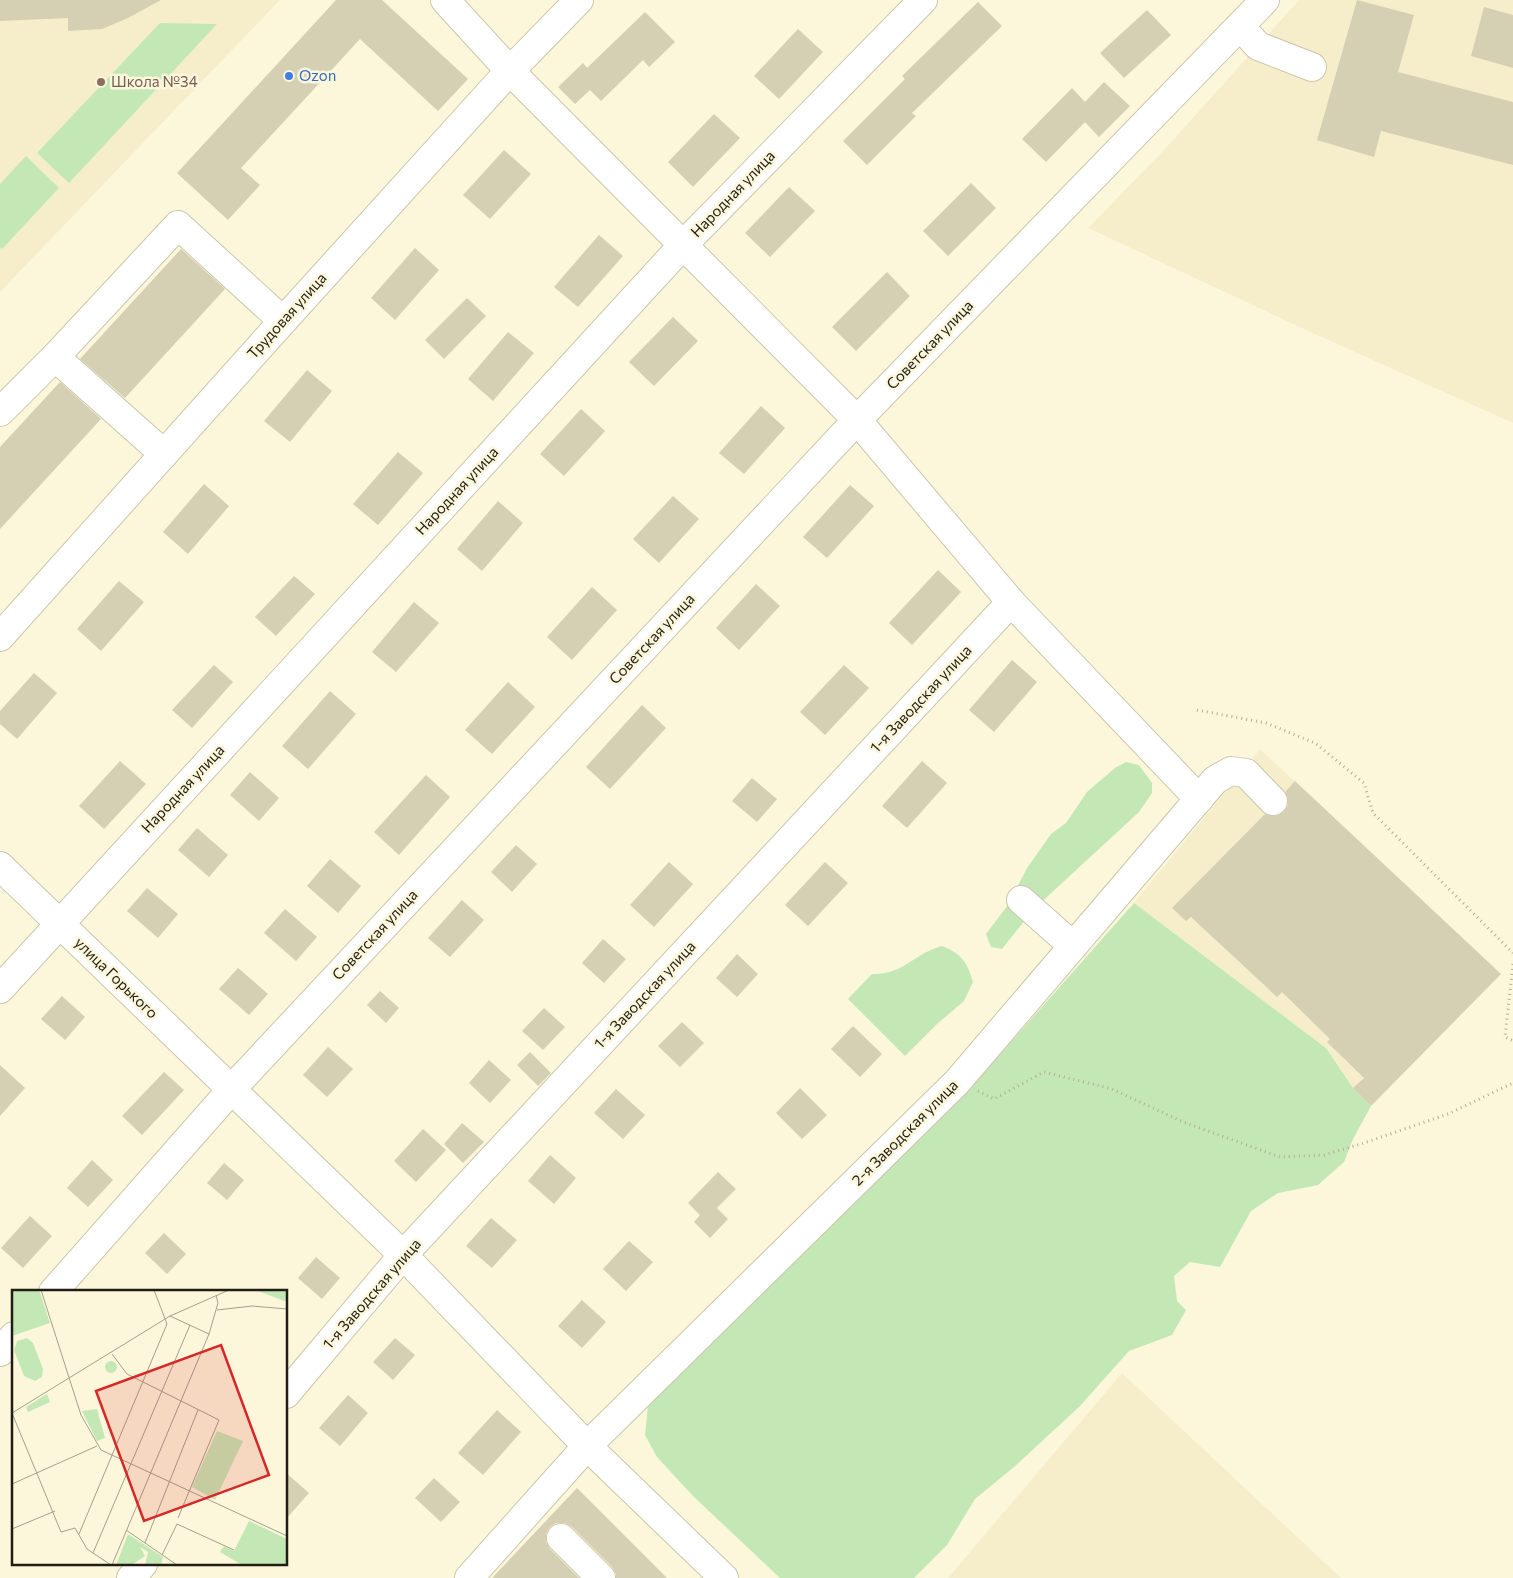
<svg xmlns="http://www.w3.org/2000/svg" width="1513" height="1578" viewBox="0 0 1513 1578" font-family="Commissioner,sans-serif">
<rect width="100%" height="100%" fill="#fcf6db"/>
<!-- built -->
<g fill="#f6eecb">
<polygon points="0,0 280,0 0,292"/>
<polygon points="1299,0 1513,0 1513,423 1306,330 1088,228 1164,150"/>
<polygon points="1260,749 1501,974 1371,1106 1353,1088 1326,1048 1134,903"/>
<polygon points="1122,1373 1341,1578 948,1578"/>
</g>
<!-- green -->
<g fill="#c3e8b6">
<polygon points="160,23 217,24 69,183 37,153"/>
<polygon points="26,156 59,188 2,249 0,247 0,184"/>
<polygon points="1126,762 1139,765 1152,783 1152,793 1139,812 1035,908 1002,949 991,947 986,934 1008,905 1027,868 1051,834 1066,823 1087,792 1115,768"/>
<polygon points="1134,903 1326,1048 1353,1088 1371,1106 1353,1139 1344,1162 1318,1185 1278,1193 1251,1211 1220,1267 1190,1262 1174,1276 1177,1301 1186,1310 1172,1335 1129,1351 1080,1406 1014,1467 975,1499 947,1545 914,1578 780,1578 694,1497 657,1457 645,1435 648,1406 978,1079"/>
<path d="M942 946C962 954 967 962 973 982L964 1001 937 1024 905 1056 848 999 872 974C904 975 914 953 942 946Z"/>
</g>
<!-- building -->
<g fill="#d5cfb4">
<polygon points="0,0 161,0 128,18 102,29 68,31 68,18 0,21"/>
<polygon points="336,0 382,0 468,79 438,111 360,39 241,168 260,185 228,220 177,173"/>
<polygon points="1357,0 1414,15 1398,72 1513,102 1513,165 1381,131 1374,157 1317,140"/>
<polygon points="978,2 1002,26 912,113 916,116 867,165 843,141 905,79 902,76"/>
<polygon points="1484,7 1513,15 1513,68 1471,56"/>
<polygon points="1147,10 1171,35 1124,78 1100,53"/>
<polygon points="645,12 675,42 649,67 643,60 601,101 590,90 575,104 558,87 583,63 587,68"/>
<polygon points="798,29 823,52 779,99 754,76"/>
<polygon points="1104,82 1130,106 1099,137 1085,122 1046,162 1022,139 1072,88 1085,102"/>
<polygon points="714,114 740,138 693,187 668,162"/>
<polygon points="504,150 531,174 490,219 463,195"/>
<polygon points="971,183 996,208 948,256 923,231"/>
<polygon points="789,187 815,211 770,257 745,233"/>
<polygon points="599,235 623,256 578,307 554,287"/>
<polygon points="415,248 439,270 395,320 371,298"/>
<polygon points="181,249 225,289 125,398 80,359"/>
<polygon points="887,272 910,296 856,351 832,327"/>
<polygon points="467,298 486,316 444,359 425,340"/>
<polygon points="673,317 698,341 654,386 629,362"/>
<polygon points="508,332 534,353 493,401 468,379"/>
<polygon points="307,370 332,391 290,442 264,421"/>
<polygon points="60,382 101,419 0,529 0,447"/>
<polygon points="761,406 785,428 744,474 719,453"/>
<polygon points="581,409 605,431 564,476 540,454"/>
<polygon points="398,452 423,473 378,525 353,504"/>
<polygon points="204,484 229,506 188,554 163,532"/>
<polygon points="850,485 874,506 827,558 803,537"/>
<polygon points="673,496 699,519 659,563 633,539"/>
<polygon points="498,501 523,523 482,571 457,549"/>
<polygon points="938,570 961,592 912,645 889,623"/>
<polygon points="294,576 315,594 276,636 255,617"/>
<polygon points="119,581 144,602 101,651 77,629"/>
<polygon points="756,584 780,606 739,650 716,628"/>
<polygon points="592,587 617,610 572,660 547,637"/>
<polygon points="414,602 439,623 396,672 372,652"/>
<polygon points="1012,660 1037,682 994,732 969,710"/>
<polygon points="214,665 233,682 192,728 172,710"/>
<polygon points="844,665 869,688 825,735 800,712"/>
<polygon points="34,673 57,693 17,739 0,724 0,711"/>
<polygon points="508,682 535,707 492,754 465,730"/>
<polygon points="330,691 356,714 308,769 282,746"/>
<polygon points="642,705 666,728 610,789 586,767"/>
<polygon points="120,761 146,784 104,829 79,806"/>
<polygon points="922,761 947,783 907,828 882,806"/>
<polygon points="250,772 279,798 259,821 230,795"/>
<polygon points="426,775 450,797 399,855 374,832"/>
<polygon points="752,778 777,799 757,822 732,801"/>
<polygon points="1295,781 1501,974 1371,1106 1353,1088 1364,1078 1327,1042 1330,1039 1282,992 1277,997 1191,917 1186,921 1172,908 1265,814 1269,816 1276,816 1284,812 1288,805 1288,798 1285,792"/>
<polygon points="197,828 228,855 209,877 178,850"/>
<polygon points="516,845 537,864 512,892 491,872"/>
<polygon points="330,859 361,886 338,913 307,886"/>
<polygon points="669,862 693,884 654,927 630,905"/>
<polygon points="825,862 848,883 808,926 785,905"/>
<polygon points="147,888 178,914 158,938 127,911"/>
<polygon points="462,900 484,920 450,957 428,938"/>
<polygon points="285,909 317,937 296,961 264,933"/>
<polygon points="603,939 626,959 604,983 582,963"/>
<polygon points="737,954 758,974 737,997 716,978"/>
<polygon points="238,968 268,994 249,1015 219,989"/>
<polygon points="380,991 399,1008 386,1023 367,1005"/>
<polygon points="62,996 85,1017 65,1040 41,1019"/>
<polygon points="544,1008 565,1027 543,1050 522,1031"/>
<polygon points="682,1022 704,1043 680,1067 658,1046"/>
<polygon points="853,1026 882,1054 860,1077 831,1049"/>
<polygon points="328,1047 353,1069 327,1097 303,1075"/>
<polygon points="530,1052 551,1073 538,1086 517,1065"/>
<polygon points="489,1060 511,1080 490,1103 469,1083"/>
<polygon points="0,1065 25,1088 0,1116"/>
<polygon points="164,1072 184,1090 142,1135 122,1116"/>
<polygon points="800,1088 827,1115 802,1139 776,1113"/>
<polygon points="616,1089 645,1115 623,1139 594,1113"/>
<polygon points="462,1123 484,1142 463,1163 444,1144"/>
<polygon points="423,1129 446,1150 416,1182 394,1161"/>
<polygon points="550,1155 576,1178 554,1204 528,1181"/>
<polygon points="92,1160 113,1180 88,1207 67,1188"/>
<polygon points="224,1163 244,1180 227,1200 207,1183"/>
<polygon points="718,1172 736,1189 717,1208 728,1219 710,1238 694,1222 700,1215 688,1203"/>
<polygon points="30,1216 52,1236 23,1268 1,1248"/>
<polygon points="491,1218 517,1240 492,1268 466,1246"/>
<polygon points="164,1233 186,1254 167,1274 145,1253"/>
<polygon points="629,1241 653,1262 626,1291 603,1269"/>
<polygon points="316,1257 340,1278 322,1299 298,1278"/>
<polygon points="582,1300 606,1322 582,1348 558,1326"/>
<polygon points="395,1338 415,1355 393,1380 373,1362"/>
<polygon points="348,1395 368,1413 340,1446 319,1428"/>
<polygon points="497,1410 521,1432 483,1475 458,1453"/>
<polygon points="286,1473 309,1493 286,1519"/>
<polygon points="434,1478 460,1502 441,1522 415,1498"/>
<polygon points="577,1488 667,1578 616,1578 616,1574 612,1567 572,1527 565,1523 556,1523 550,1527 546,1534 546,1542 550,1549 579,1578 492,1578"/>
</g>
<g fill="none" stroke-linecap="round" stroke-linejoin="round">
<defs>
<g id="minor">
<polyline points="445,0 510,71 857,420 1011,602 1199,799"/>
<polyline points="1240,26 1258,46 1312,67"/>
<polyline points="0,412 55,357"/>
<polyline points="164,454 55,357 178,225 283,321"/>
<polyline points="0,637 283,321 504,77 579,0"/>
<polyline points="0,866 403,1255 587,1446 724,1578"/>
<polyline points="1021,900 1073,946"/>
<polyline points="0,989 683,245 923,0"/>
<polyline points="53,1292 240,1080 857,420 1265,0"/>
<polyline points="0,1352 14,1336"/>
<polyline points="286,1394 403,1255 1011,602"/>
<polyline points="561,1538 601,1578"/>
<polyline points="131,1578 143,1564"/>
<polyline points="469,1578 587,1446 957,1082 1215,780 1231,771 1246,773 1273,801"/>
</g>
</defs>
<!-- minor casing -->
<use href="#minor" stroke="#ccc6ac" stroke-width="30"/>
<!-- path -->
<g stroke="#b2ae98" stroke-width="3" stroke-dasharray="1 4" stroke-linecap="butt">
<polyline points="1197,710 1266,723 1315,743 1364,783 1373,813 1513,953"/>
<polyline points="1513,964 1505,1037 1513,1041"/>
<polyline points="978,1091 994,1099 1044,1072 1112,1089 1183,1122 1280,1157 1324,1155 1361,1144 1448,1114 1513,1083"/>
</g>
<!-- minor -->
<use href="#minor" stroke="#fff" stroke-width="28"/>
</g>
<!-- markers -->
<circle fill="#3f7fe0" stroke="#fcf6db" stroke-width="2" cx="289" cy="76" r="5"/>
<circle fill="#8d6e63" stroke="#fcf6db" stroke-width="2" cx="101" cy="82" r="5"/>
<g text-anchor="middle" stroke-width="5" stroke-linejoin="round" paint-order="stroke">
<!-- shop labels -->
<g font-size="15" fill="#366cbe" stroke="#fcf6db" text-anchor="start">
<text x="299" y="81">Ozon</text>
</g>
<!-- education labels -->
<g font-size="15" fill="#785e54" stroke="#fcf6db" text-anchor="start">
<text x="111" y="87">Школа №34</text>
</g>
<!-- street labels -->
<g font-size="15" fill="#201e14" stroke="#fcf6db">
<text transform="translate(733 194) rotate(-46)" y="5">Народная улица</text>
<text transform="translate(287 316) rotate(-48)" y="5">Трудовая улица</text>
<text transform="translate(930 345) rotate(-46)" y="5">Советская улица</text>
<text transform="translate(457 491) rotate(-47)" y="5">Народная улица</text>
<text transform="translate(652 639) rotate(-47)" y="5">Советская улица</text>
<text transform="translate(921 699) rotate(-47)" y="5">1-я Заводская улица</text>
<text transform="translate(183 789) rotate(-47)" y="5">Народная улица</text>
<text transform="translate(375 935) rotate(-47)" y="5">Советская улица</text>
<text transform="translate(116 978) rotate(44)" y="5">улица Горького</text>
<text transform="translate(645 995) rotate(-47)" y="5">1-я Заводская улица</text>
<text transform="translate(905 1133) rotate(-45)" y="5">2-я Заводская улица</text>
<text transform="translate(372 1294) rotate(-49)" y="5">1-я Заводская улица</text>
</g>
</g>
<!-- overview -->
<g transform="translate(12 1290)">
<rect width="275" height="275" fill="#fcf6db"/>
<path d="M0 0H27L38 33 0 46ZM275 0V12L246 1 247 0ZM15 48 21 53 31 79 30 87 23 91 12 86 2 60 5 51ZM93 77a6 6 0 1 1 12 0a6 6 0 1 1-12 0ZM35 104 38 112 16 122 14 117ZM85 119 93 148 85 151 70 121ZM205 141 231 151 203 210 180 197ZM237 231 275 249V275H230L208 262 212 256 222 261ZM116 244 151 267 149 275H133L136 262 128 257 133 266 120 275H104Z" fill="#c3e8b6"/>
<path fill="none" stroke="#a4a08b" stroke-width="1" d="M29 0 69 125 89 160 275 246M205 20 240 16 275 19M158 26 197 44M100 64 115 84 207 130 166 228M0 123 158 26 217 0M0 123 49 242 63 238 75 259 99 275M0 194 85 156M0 239 43 221M114 240 165 275M67 244 155 34 142 0M133 253 186 120M81 263 178 35M150 265 165 234 222 260M100 275 197 44 206 13 204 5"/>
<path fill="#d62828" fill-opacity="0.15" stroke="#d62828" stroke-width="2.5" d="M209 55 257 185 132 231 84 101Z"/>
<rect width="275" height="275" fill="none" stroke="#201e14" stroke-width="2.5"/>
</g>
</svg>
